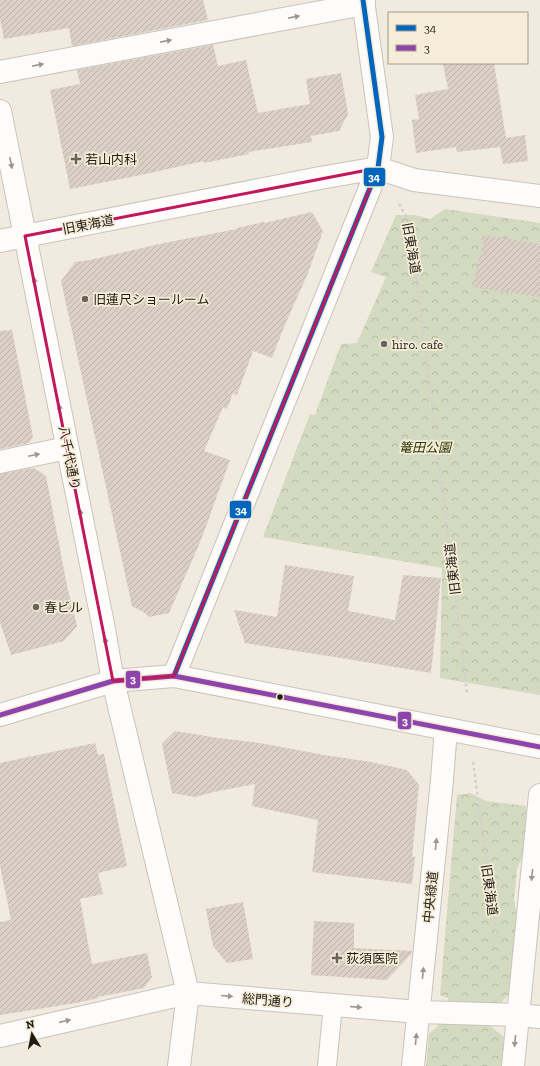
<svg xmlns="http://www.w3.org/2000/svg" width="540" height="1066" viewBox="0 0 540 1066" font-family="'Zilla Slab','Noto Sans JP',serif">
<defs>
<pattern id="park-crowns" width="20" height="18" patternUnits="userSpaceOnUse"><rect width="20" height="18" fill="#d3dabf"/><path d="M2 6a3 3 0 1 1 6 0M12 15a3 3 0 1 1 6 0" fill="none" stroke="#b5baa3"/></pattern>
<pattern id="building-hatch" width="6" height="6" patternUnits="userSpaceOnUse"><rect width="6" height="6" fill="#dbd0c5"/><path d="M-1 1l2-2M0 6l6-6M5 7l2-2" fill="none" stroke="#bcb2a8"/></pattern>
</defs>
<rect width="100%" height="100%" fill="#f0eadf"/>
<!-- park -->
<g fill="url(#park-crowns)">
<polygon points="445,209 540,223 540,695 440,678 442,568 263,537 310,414 315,415 341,344 357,343 386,277 371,272 396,215 415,215 430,219"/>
<polygon points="470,793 486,801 526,806 525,850 517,869 514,899 518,922 512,990 499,1005 448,1002 448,998 440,995 457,795"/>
<polygon points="441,1023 490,1026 504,1037 501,1066 426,1066 429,1034"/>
</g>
<!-- building -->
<g fill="url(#building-hatch)">
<polygon points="0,0 203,0 208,20 72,46 69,28 4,39 0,19"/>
<polygon points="213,45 218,66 246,60 258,113 310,104 306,79 341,73 348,114 339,131 311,136 312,142 248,152 249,154 204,163 204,161 136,176 70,189 50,90 80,84 77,70"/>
<polygon points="443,63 494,63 506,138 525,135 528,161 503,164 500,147 457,152 456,147 416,153 412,120 419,119 415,95 448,89"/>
<polygon points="312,212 323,231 308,273 284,327 272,358 253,351 237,395 233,393 227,409 223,407 204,451 230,460 201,540 169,613 149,617 145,613 132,606 61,281 75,262 90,260 164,243 237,229 237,228 264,222 265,223"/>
<polygon points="485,235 540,244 540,297 472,287"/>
<polygon points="12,330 33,437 29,443 0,449 0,331"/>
<polygon points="34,468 46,476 67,586 77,626 64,641 11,655 0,622 0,474"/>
<polygon points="285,565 354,576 348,611 395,620 403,575 441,578 431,673 341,658 245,643 234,610 277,617"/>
<polygon points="175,731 218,738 260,743 324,755 371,762 407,770 419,785 412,857 415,857 412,884 312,872 318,820 252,806 255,784 218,791 195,797 172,793 162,744"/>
<polygon points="95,743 98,755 104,754 127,866 98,873 103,894 80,899 92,964 147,953 152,977 144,988 98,997 98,998 76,1003 0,1015 0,922 11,920 0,866 0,763"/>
<polygon points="243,902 253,959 227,963 213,946 206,909"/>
<polygon points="314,921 354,923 354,948 412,951 412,953 387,980 311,975"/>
</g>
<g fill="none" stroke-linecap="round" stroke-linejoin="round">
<defs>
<polyline id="service" points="327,1066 333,1005"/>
<g id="minor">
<polyline points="0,72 364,4"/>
<polyline points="0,111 103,624 113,681 188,993 179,1066"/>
<polyline points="0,241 320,178 378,168 414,180 540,196"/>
<polyline points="0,462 67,448"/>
<polyline points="174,676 378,168"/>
<polyline points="0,1036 188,993 419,1012 518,1015 540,1017"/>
<polyline points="413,1066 442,780 446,729"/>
<polyline points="513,1066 540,795"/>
</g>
<g id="tertiary">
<polyline points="363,0 382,137 378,168"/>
<polyline points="0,715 113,681 174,676 540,747"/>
</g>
</defs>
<!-- service casing -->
<use href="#service" stroke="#c8c4bb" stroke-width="20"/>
<!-- minor casing -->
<use href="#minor" stroke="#c8c4bb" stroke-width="24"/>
<!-- tertiary casing -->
<use href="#tertiary" stroke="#c8c4bb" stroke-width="24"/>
<!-- path -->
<g stroke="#d2d0cd" stroke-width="2.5" stroke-dasharray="3 3" stroke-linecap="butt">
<polyline points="399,204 410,222 467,693"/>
<polyline points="473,762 497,937"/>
</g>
<!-- service -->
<use href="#service" stroke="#fdfcfa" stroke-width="18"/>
<!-- minor -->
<use href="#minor" stroke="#fdfcfa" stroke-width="22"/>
<!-- tertiary -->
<use href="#tertiary" stroke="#fdfcfa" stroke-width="22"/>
<defs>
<polyline id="bus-1" points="174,676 378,168 382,137 363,0"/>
<polyline id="bus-2" points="0,715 113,681 174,676 540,747"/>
</defs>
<!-- bus-1 casing -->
<use href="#bus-1" stroke="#f6edd9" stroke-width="8"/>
<!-- bus-2 casing -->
<use href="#bus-2" stroke="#f6edd9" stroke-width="8"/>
<!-- bus-1 -->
<use href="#bus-1" stroke="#0065bd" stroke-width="5"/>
<!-- bus-2 -->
<use href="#bus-2" stroke="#8e44ad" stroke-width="5"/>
</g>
<!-- one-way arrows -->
<defs><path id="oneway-solid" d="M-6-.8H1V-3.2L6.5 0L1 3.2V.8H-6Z"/></defs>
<g fill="#9a9793">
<use href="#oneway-solid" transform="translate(294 17) rotate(-11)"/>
<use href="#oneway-solid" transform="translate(166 41) rotate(-11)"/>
<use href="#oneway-solid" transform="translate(38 65) rotate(-11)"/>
<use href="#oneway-solid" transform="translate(11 163) rotate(79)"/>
<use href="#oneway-solid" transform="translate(35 283) rotate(-101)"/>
<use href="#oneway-solid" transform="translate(60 410) rotate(-101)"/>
<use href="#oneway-solid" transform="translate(34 455) rotate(-12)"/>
<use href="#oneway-solid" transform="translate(81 515) rotate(-101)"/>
<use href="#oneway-solid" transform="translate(106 643) rotate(-100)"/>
<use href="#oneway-solid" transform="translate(436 844) rotate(-84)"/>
<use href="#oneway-solid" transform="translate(532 875) rotate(96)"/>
<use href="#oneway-solid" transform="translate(423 973) rotate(-84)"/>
<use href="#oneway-solid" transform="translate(227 996) rotate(5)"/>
<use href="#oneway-solid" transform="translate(356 1007) rotate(5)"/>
<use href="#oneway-solid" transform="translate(65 1021) rotate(-13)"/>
<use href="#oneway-solid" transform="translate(416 1039) rotate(-84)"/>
<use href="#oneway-solid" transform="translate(515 1041) rotate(96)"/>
</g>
<!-- marked area -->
<path fill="none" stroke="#c2185b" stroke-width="3" stroke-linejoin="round" d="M378 168 174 676 113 681 25 236Z"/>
<!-- markers -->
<g fill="#69645c" stroke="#f6edd9" stroke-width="1.5">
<path d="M74 153h4v4h4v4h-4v4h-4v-4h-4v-4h4z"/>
<circle cx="85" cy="299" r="4"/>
<circle cx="384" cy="344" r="4"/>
<circle cx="36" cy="607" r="4"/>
<path d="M335 952h4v4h4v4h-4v4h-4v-4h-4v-4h4z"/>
</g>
<circle fill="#201c15" stroke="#f6edd9" stroke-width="1.5" cx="280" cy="697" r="3.5"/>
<g text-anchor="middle" stroke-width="3.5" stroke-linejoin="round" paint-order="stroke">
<!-- poi labels -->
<g font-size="13" fill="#201c15" stroke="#f6edd9" text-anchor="start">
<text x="85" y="164">若山内科</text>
<text x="93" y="304">旧蓮尺ショールーム</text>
<text x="392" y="349">hiro. cafe</text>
<text x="44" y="612">春ビル</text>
<text x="346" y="963">荻須医院</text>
</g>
<!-- street labels -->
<g font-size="13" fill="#201c15" stroke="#f6edd9">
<text transform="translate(88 224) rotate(-11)" y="5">旧東海道</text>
<text transform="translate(412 248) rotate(80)" y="5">旧東海道</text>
<text transform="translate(70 458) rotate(79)" y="5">八千代通り</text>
<text transform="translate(452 569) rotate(-97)" y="5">旧東海道</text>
<text transform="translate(490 890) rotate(82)" y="5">旧東海道</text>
<text transform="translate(430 897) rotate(-84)" y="5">中央緑道</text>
<text transform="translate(268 1000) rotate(5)" y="5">総門通り</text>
</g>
<!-- park labels -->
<g font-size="13" font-style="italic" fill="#283805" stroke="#f6edd9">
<text x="425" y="452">篭田公園</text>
</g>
</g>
<g stroke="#f6edd9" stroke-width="1.5">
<rect x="363" y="167" width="23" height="20" rx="4" fill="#0065bd"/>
<rect x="229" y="500" width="23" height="19" rx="4" fill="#0065bd"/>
<rect x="125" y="670" width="16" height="19" rx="4" fill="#8e44ad"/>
<rect x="397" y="711" width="15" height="19" rx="4" fill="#8e44ad"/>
</g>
<g font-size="11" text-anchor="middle" font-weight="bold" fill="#fff">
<text x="374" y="181">34</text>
<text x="241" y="514">34</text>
<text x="133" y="683">3</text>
<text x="405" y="725">3</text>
</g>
<!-- legend -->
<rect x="388" y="12" width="140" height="52" fill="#f6edd9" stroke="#a0998b"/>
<rect x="396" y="25" width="20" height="6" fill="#0065bd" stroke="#a0998b"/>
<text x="424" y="32" font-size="12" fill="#201c15">34</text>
<rect x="396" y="45" width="20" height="6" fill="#8e44ad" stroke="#a0998b"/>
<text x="424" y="52" font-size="12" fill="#201c15">3</text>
<!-- north arrow -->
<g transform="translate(32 1034) rotate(350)" stroke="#f6edd9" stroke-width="3" paint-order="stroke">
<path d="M0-3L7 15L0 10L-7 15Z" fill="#201c15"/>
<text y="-6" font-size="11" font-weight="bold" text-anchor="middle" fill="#201c15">N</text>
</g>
</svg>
